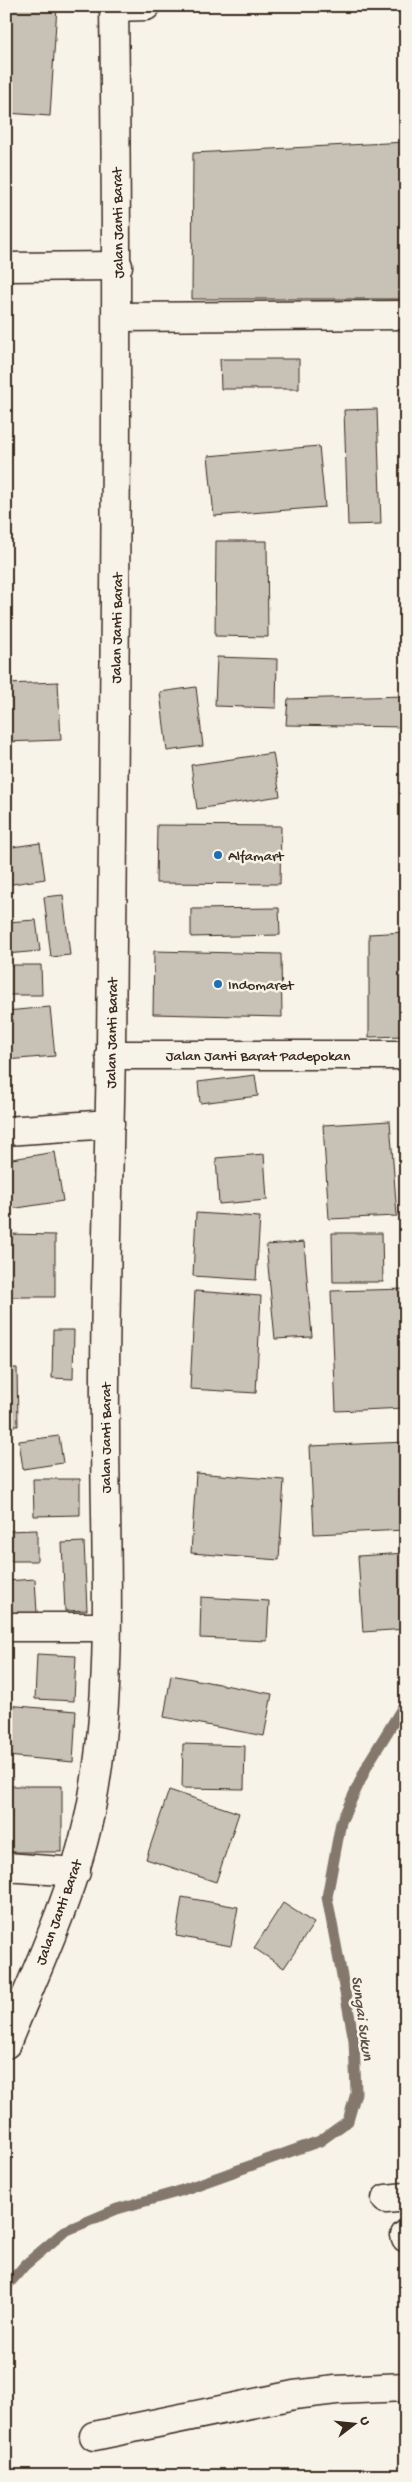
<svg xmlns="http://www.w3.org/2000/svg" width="412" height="2482" viewBox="0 0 412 2482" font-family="'Gochi Hand',sans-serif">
<rect width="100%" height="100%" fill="#f7f3e8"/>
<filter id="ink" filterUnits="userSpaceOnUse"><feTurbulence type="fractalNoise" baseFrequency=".02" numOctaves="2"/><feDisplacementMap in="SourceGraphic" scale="10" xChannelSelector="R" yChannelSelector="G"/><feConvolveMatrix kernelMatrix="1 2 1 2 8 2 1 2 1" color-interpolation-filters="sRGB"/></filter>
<g filter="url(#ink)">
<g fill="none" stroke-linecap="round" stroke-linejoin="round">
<!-- stream -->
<polyline stroke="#84786c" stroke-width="11" points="6,2287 25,2265 65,2231 117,2209 177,2192 320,2141 348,2121 356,2093 354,2040 327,1897 341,1822 369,1762 406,1702"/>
</g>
<!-- building -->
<g fill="#c8c1b6" stroke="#3b2a1e">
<polygon points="6,6 57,6 50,116 6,113"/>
<polygon points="406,142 406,299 192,299 193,153"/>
<polygon points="220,359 299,359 299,389 221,389"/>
<polygon points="377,409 381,524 348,525 344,410"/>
<polygon points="319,446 325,507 214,516 208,456"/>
<polygon points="216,541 267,541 268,637 215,636"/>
<polygon points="217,657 277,659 276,708 215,706"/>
<polygon points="58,682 61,740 6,742 6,684"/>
<polygon points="196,687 203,746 167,751 160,692"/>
<polygon points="406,696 406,727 286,725 288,699"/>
<polygon points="273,753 280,796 197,809 191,765"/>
<polygon points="157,825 281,826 280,884 156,883"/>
<polygon points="40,843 45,879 6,885 6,848"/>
<polygon points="63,895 70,955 51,957 44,897"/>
<polygon points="279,908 280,935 191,937 191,909"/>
<polygon points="36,920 40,951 6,954 6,922"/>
<polygon points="406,932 406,1036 369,1037 369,934"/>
<polygon points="154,951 281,954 282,1017 153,1014"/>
<polygon points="6,965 41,965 42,995 6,995"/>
<polygon points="50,1007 55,1056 6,1060 6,1011"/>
<polygon points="255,1075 258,1096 200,1103 198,1082"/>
<polygon points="390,1121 397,1216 329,1219 323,1125"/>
<polygon points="55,1152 63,1201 11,1209 6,1160"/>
<polygon points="264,1154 267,1200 219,1204 216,1158"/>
<polygon points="196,1213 260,1217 256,1280 193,1276"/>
<polygon points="332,1233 382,1233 383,1282 333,1282"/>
<polygon points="7,1234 55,1235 55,1297 7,1297"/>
<polygon points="304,1242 312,1337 275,1339 266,1245"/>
<polygon points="406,1289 406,1408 336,1411 331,1291"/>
<polygon points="195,1291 261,1296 256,1393 190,1389"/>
<polygon points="53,1330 74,1330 73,1379 52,1378"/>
<polygon points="6,1368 17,1368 18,1426 6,1426"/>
<polygon points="59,1436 63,1463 23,1469 19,1441"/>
<polygon points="406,1442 406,1530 314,1534 310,1446"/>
<polygon points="196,1473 284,1480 279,1560 191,1553"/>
<polygon points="33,1479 80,1479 80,1515 34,1516"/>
<polygon points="37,1530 37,1561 6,1561 6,1531"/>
<polygon points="84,1542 87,1610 65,1611 62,1543"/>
<polygon points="406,1553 406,1629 363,1632 358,1556"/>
<polygon points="35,1579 37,1613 6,1615 6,1581"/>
<polygon points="201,1597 269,1601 267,1641 200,1638"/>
<polygon points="37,1654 76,1656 74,1701 35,1699"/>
<polygon points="171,1675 272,1694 264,1736 164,1717"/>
<polygon points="6,1705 76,1711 73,1762 6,1756"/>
<polygon points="183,1744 245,1746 244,1789 182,1788"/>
<rect x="6" y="1786" width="56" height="66"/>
<polygon points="169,1790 239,1813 216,1882 146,1859"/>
<polygon points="182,1897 238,1907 231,1946 176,1936"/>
<polygon points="283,1903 314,1923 284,1968 254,1948"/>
</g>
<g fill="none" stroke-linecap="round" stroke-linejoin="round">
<defs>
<g id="minor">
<polyline points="114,7 146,6"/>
<polyline points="6,267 118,266"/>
<polyline points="117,317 406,315"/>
<polyline points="110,1055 406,1055"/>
<polyline points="6,1131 110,1124"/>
<polyline points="6,1627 106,1627"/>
<polyline points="6,1867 76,1872"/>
<polyline points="386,2199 406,2197"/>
<polyline points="405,2235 406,2238"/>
<polyline points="94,2436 294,2395 336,2390 406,2387"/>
</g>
<path id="tertiary" d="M6 2044C40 1961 80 1880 94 1791 114 1673 105 1550 105 1430 104 1303 109 1176 111 1049 114 701 119 354 114 6"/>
</defs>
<!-- minor casing -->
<use href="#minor" stroke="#3b2a1e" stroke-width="31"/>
<!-- tertiary casing -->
<use href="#tertiary" stroke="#3b2a1e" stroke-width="31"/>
<!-- minor -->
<use href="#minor" stroke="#f7f3e8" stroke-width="28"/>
<!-- tertiary -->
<use href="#tertiary" stroke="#f7f3e8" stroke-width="28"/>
</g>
</g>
<!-- markers -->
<g fill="#1f6fb2" stroke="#f7f3e8" stroke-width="2">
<circle cx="218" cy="855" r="5"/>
<circle cx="218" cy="984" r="5"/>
</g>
<g text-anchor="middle" stroke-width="5" stroke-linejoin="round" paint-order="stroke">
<!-- street labels -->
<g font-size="15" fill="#3b2a1e" stroke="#f7f3e8">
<text transform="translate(117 223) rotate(-91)" y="5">Jalan Janti Barat</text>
<text transform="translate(116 628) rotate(-89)" y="5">Jalan Janti Barat</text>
<text transform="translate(111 1033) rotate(-89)" y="5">Jalan Janti Barat</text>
<text x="258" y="1060">Jalan Janti Barat Padepokan</text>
<text transform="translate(105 1438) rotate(-90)" y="5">Jalan Janti Barat</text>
<text transform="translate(58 1912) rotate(-70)" y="5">Jalan Janti Barat</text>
</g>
<!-- poi labels -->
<g font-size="15" fill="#3b2a1e" stroke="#f7f3e8" text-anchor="start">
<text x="228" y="860">Alfamart</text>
<text x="228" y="989">Indomaret</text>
</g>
<!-- water labels -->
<g font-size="16" font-style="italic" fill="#5f5145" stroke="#f7f3e8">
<text transform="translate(364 2018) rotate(82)" y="6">Sungai Sukun</text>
</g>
</g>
<!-- margin -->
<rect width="412" height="2482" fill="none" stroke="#f7f3e8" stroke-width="25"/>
<rect x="12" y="12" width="387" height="2457" fill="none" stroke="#3b2a1e" stroke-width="2" filter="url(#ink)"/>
<!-- north arrow -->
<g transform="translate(354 2424) rotate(74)" stroke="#f7f3e8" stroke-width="4" paint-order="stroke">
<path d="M0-4L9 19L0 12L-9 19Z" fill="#3b2a1e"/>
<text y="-8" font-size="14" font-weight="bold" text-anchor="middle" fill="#3b2a1e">U</text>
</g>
</svg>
